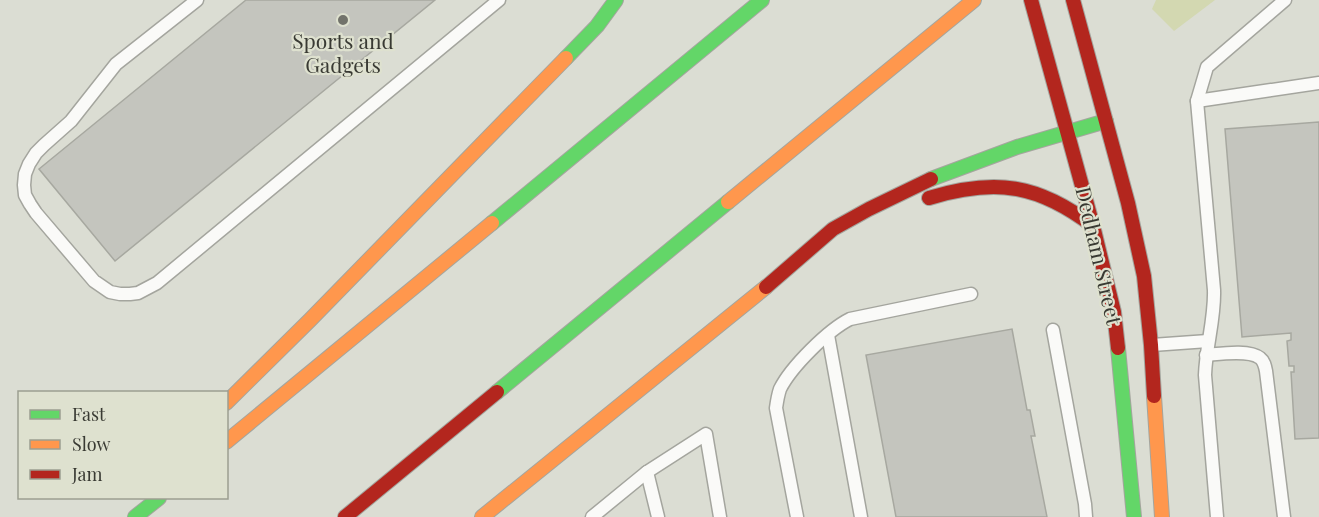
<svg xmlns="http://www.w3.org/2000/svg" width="1319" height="517" viewBox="0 0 1319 517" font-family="'Playfair Display',serif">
<rect width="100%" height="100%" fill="#dbddd3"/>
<!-- green -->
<polygon fill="#d3d8b1" points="1156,0 1215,0 1174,31 1152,9"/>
<!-- building -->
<g fill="#c4c5be" stroke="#a7a8a0" stroke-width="1.5">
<polygon points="246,0 435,0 115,261 39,169"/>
<polygon points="1319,122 1319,438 1295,439 1291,372 1294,372 1294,366 1289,366 1287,341 1291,340 1291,333 1242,337 1225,129"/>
<polygon points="1012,329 1027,410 1030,410 1035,436 1031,436 1047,517 896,517 866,355"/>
</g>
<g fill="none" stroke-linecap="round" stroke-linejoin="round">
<defs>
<g id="lane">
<polyline points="197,0 116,64 71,121 44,145 36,153 29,164 25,174 24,185 25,195 30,204 36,213 94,281 110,292 120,294 130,294 138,293 157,283 499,0"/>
<polyline points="1197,101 1319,83"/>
<polyline points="1053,330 1085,504 1086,517"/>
<polyline points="828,335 861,517"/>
<polyline points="1152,345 1208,341"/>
<path d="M1206 355C1219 354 1249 349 1260 358 1264 361 1265 366 1266 371L1284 517"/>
<polyline points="592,517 647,472"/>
<polyline points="658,517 647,472 706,434 720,517"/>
<path d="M797 517 776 408C777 401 778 395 780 389 791 367 828 330 850 319L971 294"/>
<path d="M1217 517 1205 375C1206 346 1215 318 1214 290L1197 101 1207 67 1285 0"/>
</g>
<g id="fast">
<polyline points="566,58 597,26 616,0"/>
<polyline points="931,179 1017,147 1106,121"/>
<polyline points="492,223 762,0"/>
<polyline points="1118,348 1134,517"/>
<polyline points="497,392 728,202"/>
<polyline points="135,517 159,498"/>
</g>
<g id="slow">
<polyline points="728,202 974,0"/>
<polyline points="1154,396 1162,517"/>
<polyline points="226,403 310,320 566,58"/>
<polyline points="226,442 492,223"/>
<polyline points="482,517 766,287"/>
</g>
<g id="jam">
<polyline points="1031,0 1093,226 1114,312 1118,348"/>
<polyline points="1073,0 1128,203 1144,276 1151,345 1154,396"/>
<path d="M929 198C995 178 1038 184 1093 226"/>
<polyline points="766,287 833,229 869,209 931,179"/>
<polyline points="345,517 497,392"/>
</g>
</defs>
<!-- lane casing -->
<use href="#lane" stroke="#a4a59e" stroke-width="15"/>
<!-- fast casing -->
<use href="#fast" stroke="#a4a59e" stroke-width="16"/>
<!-- slow casing -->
<use href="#slow" stroke="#a4a59e" stroke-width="16"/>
<!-- jam casing -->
<use href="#jam" stroke="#a4a59e" stroke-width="16"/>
<!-- lane -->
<use href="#lane" stroke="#fafaf8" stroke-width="12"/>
<!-- fast -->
<use href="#fast" stroke="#63d668" stroke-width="14"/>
<!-- slow -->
<use href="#slow" stroke="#ff974d" stroke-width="14"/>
<!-- jam -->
<use href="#jam" stroke="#b3261e" stroke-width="14"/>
</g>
<!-- markers -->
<circle fill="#72736b" stroke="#dee1cf" stroke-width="2" cx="343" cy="20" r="6"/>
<g text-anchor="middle" stroke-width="4.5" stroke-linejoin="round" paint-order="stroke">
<!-- poi labels -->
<g font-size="21" fill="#393a33" stroke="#dee1cf">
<text x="343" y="49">Sports and<tspan x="343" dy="24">Gadgets</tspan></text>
</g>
<!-- street labels -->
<g font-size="21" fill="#393a33" stroke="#dee1cf">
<text transform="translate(1098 256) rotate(77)" y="7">Dedham Street</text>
</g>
</g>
<!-- legend -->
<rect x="18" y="391" width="210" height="108" fill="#dee1cf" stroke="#9c9e91" stroke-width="1.5"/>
<rect x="30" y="410" width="30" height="9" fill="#63d668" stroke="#9c9e91" stroke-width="1.5"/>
<text x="72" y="421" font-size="18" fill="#393a33">Fast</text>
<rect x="30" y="440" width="30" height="9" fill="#ff974d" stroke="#9c9e91" stroke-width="1.5"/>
<text x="72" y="451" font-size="18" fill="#393a33">Slow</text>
<rect x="30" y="470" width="30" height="9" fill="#b3261e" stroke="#9c9e91" stroke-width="1.5"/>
<text x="72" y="481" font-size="18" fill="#393a33">Jam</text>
</svg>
